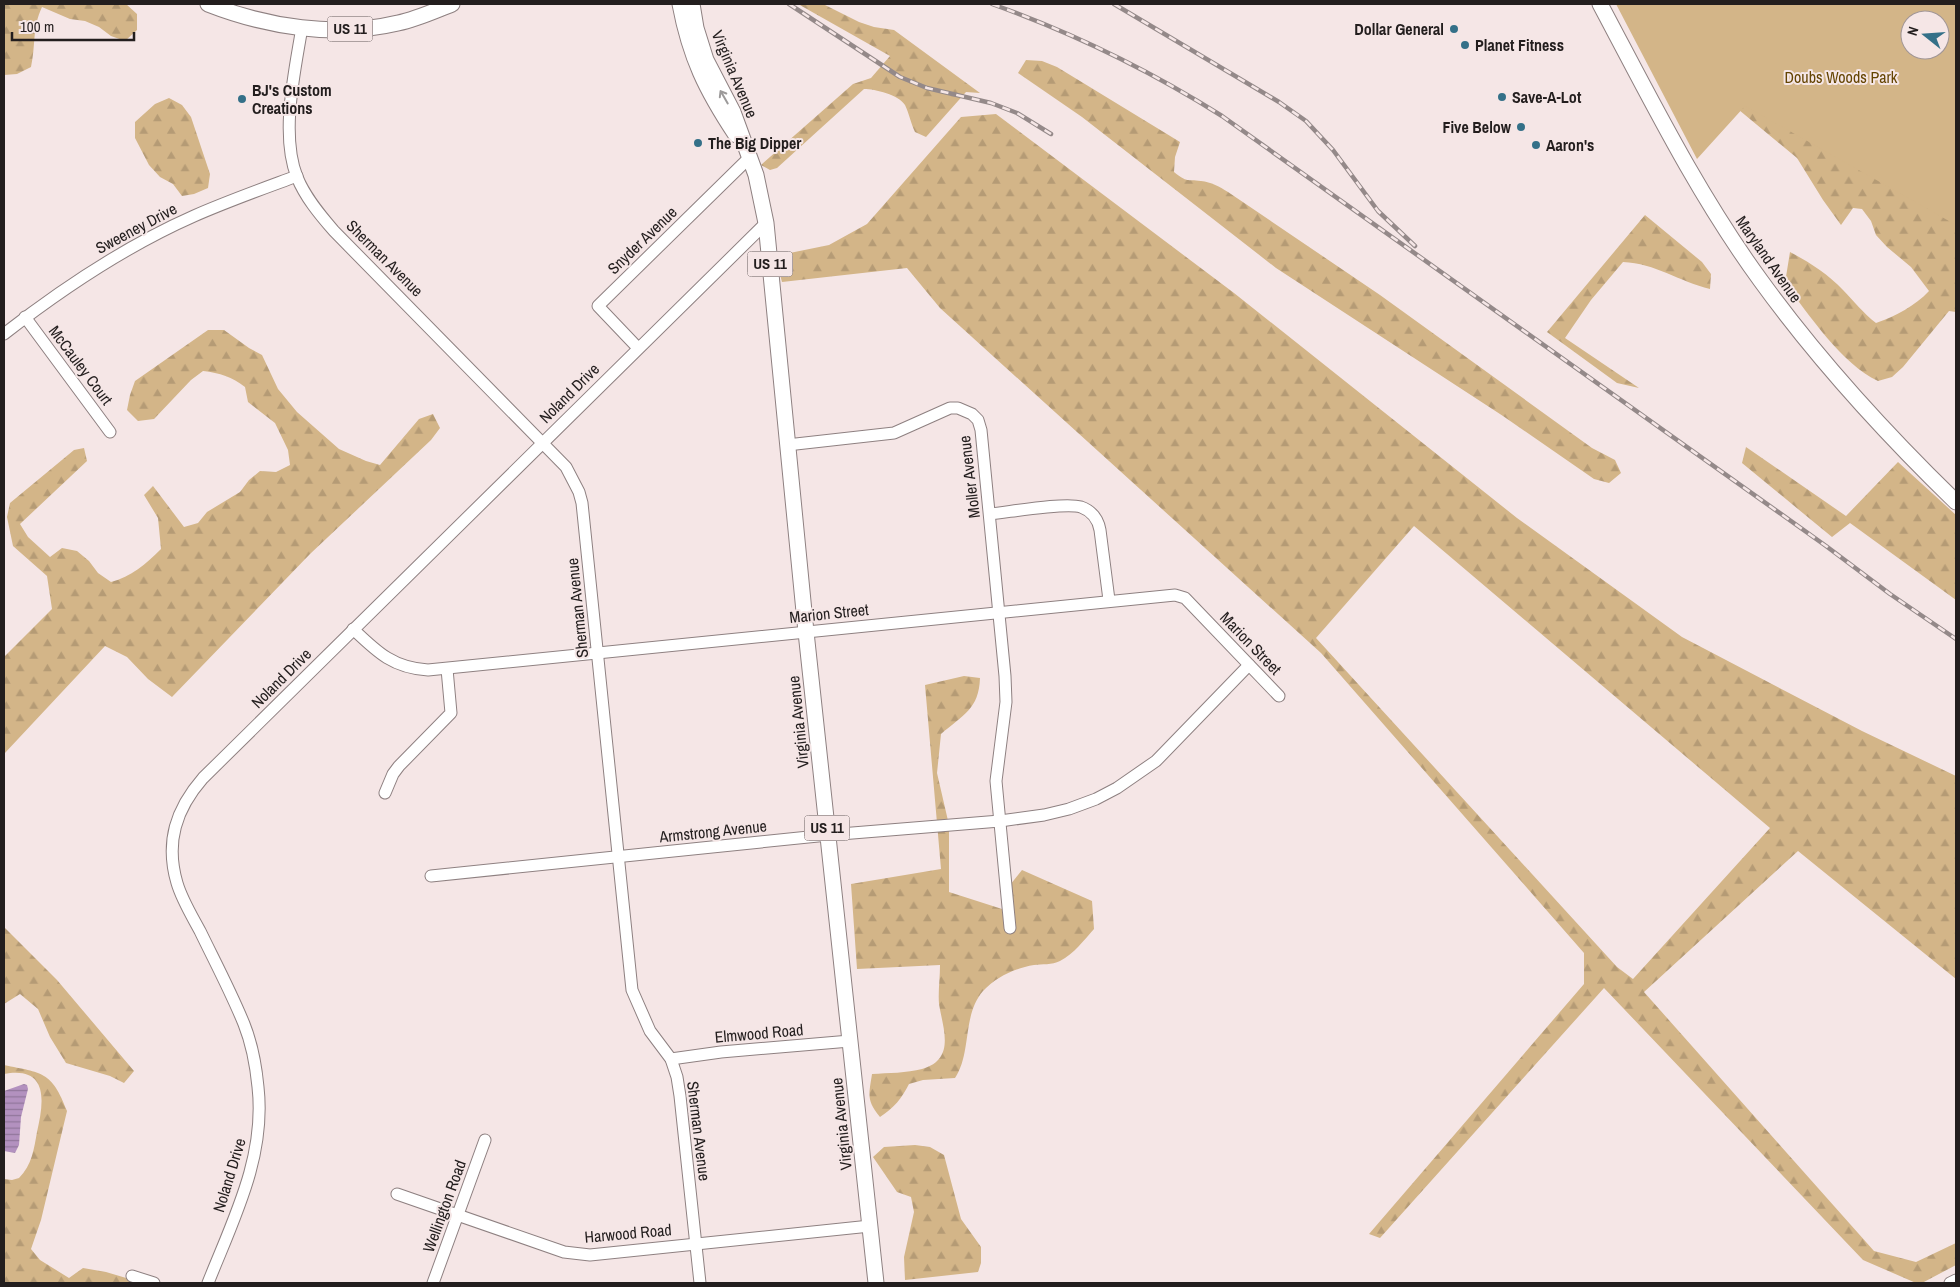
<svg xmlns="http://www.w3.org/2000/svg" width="1960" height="1287" viewBox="0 0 1960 1287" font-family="'Archivo Narrow',sans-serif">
<defs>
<pattern id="forest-firs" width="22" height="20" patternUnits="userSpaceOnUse" patternTransform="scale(1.25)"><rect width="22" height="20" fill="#d3b588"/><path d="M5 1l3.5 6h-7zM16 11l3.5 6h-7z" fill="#b59b75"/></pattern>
<pattern id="water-rules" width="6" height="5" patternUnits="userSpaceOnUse" patternTransform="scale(1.25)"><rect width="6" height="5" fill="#b391bf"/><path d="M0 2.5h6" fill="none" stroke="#91769b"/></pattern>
</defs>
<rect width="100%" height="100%" fill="#f5e6e6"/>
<!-- forest -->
<g fill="url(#forest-firs)" fill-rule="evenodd">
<path d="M4 4H126L137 14V30L125 41 111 36 99 27 85 21 70 19 42 7C32 28 36 45 31 67L17 74 4 75Z"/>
<path d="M798 4H823L859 22 874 27 894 30 980 93 966 92 926 137 915 132C911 124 909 113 905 105 899 95 875 89 864 89L777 168 770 170 761 165 853 84 871 78 890 56Z"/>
<path d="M1956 4V312L1949 311 1903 367 1892 377 1878 381C1842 364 1809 315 1785 283L1790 252C1809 262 1828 274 1843 290 1854 301 1863 313 1876 323 1896 316 1915 306 1929 291L1911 267 1887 247 1876 235 1871 221 1862 209 1853 208 1841 225 1823 200 1797 158 1733 105 1855 30ZM1910 20H1940V50H1910Z"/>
<path d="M1026 60 1042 61 1057 67 1180 142 1175 157 1174 172C1188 183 1186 179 1201 181 1211 182 1220 187 1228 192L1380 295 1592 448 1615 460 1621 473 1609 483 1594 479 1503 416 1276 268 1082 117 1018 73Z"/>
<polygon points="169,98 182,105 191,117 210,174 208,188 194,194 182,196 173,184 160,177 149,165 135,138 135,122 155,104"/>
<path d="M996 114 1234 293 1517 518 1682 637 1862 731 1956 776V979L1798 851 1644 992 1874 1251 1916 1262 1956 1243V1265L1922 1283H1916L1863 1260 1604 988 1380 1238 1369 1234 1584 984V953L1321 653 940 308 907 268 782 282 775 256 829 245 867 224 961 117ZM1414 526 1770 828 1633 979 1617 967 1316 638Z"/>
<path d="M1645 215 1702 262 1711 274 1710 289C1680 282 1655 263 1623 262L1591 300 1565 338 1639 388 1617 383 1547 332Z"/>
<path d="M208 330H224L249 348 262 355 278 389 297 412 339 449 366 461 380 465 419 419 433 414 440 428 431 440 310 554 172 697 148 679 127 657 105 646 4 754V657L52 609 47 576 13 546 7 517 10 503 74 450 84 448 87 461 20 524 28 537 50 557 62 548 77 551 89 561 98 573 111 582C131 577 146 564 161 549L158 518 144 495 153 486 184 527 198 523 207 512 240 492 249 480 260 471 276 472 290 465 288 450 275 423 248 402 245 387C232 377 220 373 203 371L191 380 154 419 138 421 127 410 130 395 135 381Z"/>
<polygon points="1746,447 1846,516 1898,462 1956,515 1956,600 1850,523 1832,537 1742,463"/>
<path d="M964 676 980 678C979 709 963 715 941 734L937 773 949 825V892L1002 909 1010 885 1022 870 1092 901 1094 929C1084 940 1074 954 1060 961 1052 965 1042 964 1034 965 1015 968 996 977 983 991 962 1015 972 1053 955 1078L923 1080 909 1084C902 1098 894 1108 880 1117 866 1100 869 1095 872 1074 888 1073 907 1073 922 1069 956 1059 943 1029 939 1004 938 992 940 978 940 965L857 969 851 884 941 869 925 685Z"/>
<polygon points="4,927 57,980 134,1071 124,1083 110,1076 66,1063 50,1037 38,1009 20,994 4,1004"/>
<path d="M4 1065C42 1073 52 1071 67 1111L41 1220 31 1249 40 1260 69 1278 83 1268 106 1272 143 1283H4V1179L12 1180 19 1178C32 1165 34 1149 37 1132 44 1102 49 1066 4 1074Z"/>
<polygon points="915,1145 930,1147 944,1155 961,1219 981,1247 981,1263 978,1272 905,1280 904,1257 914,1212 911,1197 897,1192 873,1157 884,1147"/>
</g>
<!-- park -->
<path fill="#d3b588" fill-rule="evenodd" d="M1616 4H1956V225L1745 106 1697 159ZM1910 20H1940V50H1910Z"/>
<!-- water -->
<polygon fill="url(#water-rules)" points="24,1084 27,1085 28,1089 21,1117 19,1145 15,1153 4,1151 4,1091"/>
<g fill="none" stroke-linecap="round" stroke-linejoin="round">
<defs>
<g id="minor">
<path d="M302 27C295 71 280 134 297 177 305 197 320 215 334 231L566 467 579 492 582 503 632 990 650 1031 671 1059 677 1077 680 1096 700 1283"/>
<polyline points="25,317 110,432"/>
<path d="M4 334C63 288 126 246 194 216 228 201 262 189 297 176"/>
<polyline points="638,348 598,306 750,157"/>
<polyline points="787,445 894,433 950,408 958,408 972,414 978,420 981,430 1005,676 1006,702 996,781 1010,928"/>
<path d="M990 514C1010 512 1065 502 1081 507 1092 511 1098 519 1100 530L1109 600"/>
<path d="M353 629C377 652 393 668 428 670L1175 595 1185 598 1279 696"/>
<polyline points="385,793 393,774 399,766 451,713 447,669"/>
<polyline points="431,876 828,835 1000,821 1044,815 1069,809 1096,799 1117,788 1156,761 1249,665"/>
<polyline points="671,1059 721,1052 850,1041"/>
<polyline points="397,1194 564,1252 590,1255 870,1226"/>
<polyline points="132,1276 154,1283"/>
<path d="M208 1283C233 1220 266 1157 258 1087 256 1066 252 1044 244 1024 231 992 215 962 200 931 192 916 182 900 177 883 165 842 176 809 203 778L766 223"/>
<polyline points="433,1283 485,1140"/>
<polyline points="1950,1283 1956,1280"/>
</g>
<g id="major">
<path d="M208 4C267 27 335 38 398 23 417 19 434 11 452 4"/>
<path d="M680 4C690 57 706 90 736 135"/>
<polyline points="692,4 696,28 706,60 733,112 756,175 766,223 806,632 876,1283"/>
<path d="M1600 4C1650 98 1698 195 1761 281 1819 361 1885 433 1956 502"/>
</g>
</defs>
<!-- minor casing -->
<use href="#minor" stroke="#8e8081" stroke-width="13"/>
<!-- major casing -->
<use href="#major" stroke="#8e8081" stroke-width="17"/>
<!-- minor -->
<use href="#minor" stroke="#fff" stroke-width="11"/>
<!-- major -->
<use href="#major" stroke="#fff" stroke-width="15"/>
<defs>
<g id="rail">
<polyline points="789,4 900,77 927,88 991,103 1017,113 1051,134"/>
<path d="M992 4C1073 33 1149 70 1222 116L1826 546 1890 594 1956 639"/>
<polyline points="1114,4 1279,102 1306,121 1333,150 1378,211 1415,246"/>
</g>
</defs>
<!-- rail casing -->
<use href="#rail" stroke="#948989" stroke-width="4.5"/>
<!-- rail -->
<use href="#rail" stroke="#f5e6e6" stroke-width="2.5" stroke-dasharray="8" stroke-linecap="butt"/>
</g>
<!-- one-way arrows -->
<defs><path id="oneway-shaft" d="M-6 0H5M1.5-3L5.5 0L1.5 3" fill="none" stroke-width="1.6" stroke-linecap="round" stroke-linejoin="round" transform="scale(1.25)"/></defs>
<use stroke="#9c9a9a" href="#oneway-shaft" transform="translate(724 97) rotate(-120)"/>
<!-- markers -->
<g fill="#347088" stroke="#f5e6e6" stroke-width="2">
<circle cx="1454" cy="29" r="5"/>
<circle cx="1465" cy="45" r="5"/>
<circle cx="1502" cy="97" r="5"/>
<circle cx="242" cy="99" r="5"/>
<circle cx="1521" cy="127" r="5"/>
<circle cx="698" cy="143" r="5"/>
<circle cx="1536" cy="145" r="5"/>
</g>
<g text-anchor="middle" stroke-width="4" stroke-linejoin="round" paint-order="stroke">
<!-- shield labels -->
<g fill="#f5e6e6" stroke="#625a5a" stroke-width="1">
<rect x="327.5" y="16.5" width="45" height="25" rx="4"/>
<rect x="747.5" y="251.5" width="45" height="25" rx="4"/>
<rect x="804.5" y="815.5" width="45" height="25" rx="4"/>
</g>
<g font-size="15" font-weight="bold" fill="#231e1e">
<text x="350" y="34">US 11</text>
<text x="770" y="269">US 11</text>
<text x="827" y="833">US 11</text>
</g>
<!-- poi labels -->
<g font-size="16" font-weight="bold" fill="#231e1e" stroke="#f5e6e6" text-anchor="start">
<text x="1444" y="35" text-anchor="end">Dollar General</text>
<text x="1475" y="51">Planet Fitness</text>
<text x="252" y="96">BJ's Custom<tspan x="252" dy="18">Creations</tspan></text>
<text x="1512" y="103">Save-A-Lot</text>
<text x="1511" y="133" text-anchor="end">Five Below</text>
<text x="708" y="149">The Big Dipper</text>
<text x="1546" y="151">Aaron's</text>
</g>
<!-- street labels -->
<g font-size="16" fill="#231e1e" stroke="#f5e6e6">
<text transform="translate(735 74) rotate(67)" y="6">Virginia Avenue</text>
<text transform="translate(136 228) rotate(-28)" y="6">Sweeney Drive</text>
<text transform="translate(642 240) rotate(-44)" y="6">Snyder Avenue</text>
<text transform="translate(385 258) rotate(45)" y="6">Sherman Avenue</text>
<text transform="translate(1769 259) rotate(55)" y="6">Maryland Avenue</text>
<text transform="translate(81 365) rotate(53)" y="6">McCauley Court</text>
<text transform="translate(569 393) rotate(-45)" y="6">Noland Drive</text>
<text transform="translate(969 477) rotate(-97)" y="6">Moller Avenue</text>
<text transform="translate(577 608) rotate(-96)" y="6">Sherman Avenue</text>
<text transform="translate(829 613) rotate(-6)" y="6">Marion Street</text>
<text transform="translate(1251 643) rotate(46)" y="6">Marion Street</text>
<text transform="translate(281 678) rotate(-45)" y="6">Noland Drive</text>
<text transform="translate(798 722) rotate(-96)" y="6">Virginia Avenue</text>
<text transform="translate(713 831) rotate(-6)" y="6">Armstrong Avenue</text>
<text transform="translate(759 1033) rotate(-5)" y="6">Elmwood Road</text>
<text transform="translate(841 1124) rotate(-96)" y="6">Virginia Avenue</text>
<text transform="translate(699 1131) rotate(83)" y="6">Sherman Avenue</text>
<text transform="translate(229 1175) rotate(-73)" y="6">Noland Drive</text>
<text transform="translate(444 1206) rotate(-70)" y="6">Wellington Road</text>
<text transform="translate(628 1233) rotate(-5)" y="6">Harwood Road</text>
</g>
<!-- park labels -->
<g font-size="16" fill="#644402" stroke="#f5e6e6">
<text x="1841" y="83">Doubs Woods Park</text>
</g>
</g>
<!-- border -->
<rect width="1960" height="1287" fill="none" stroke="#231e1e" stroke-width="10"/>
<!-- north arrow -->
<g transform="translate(1925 35) rotate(287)"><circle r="24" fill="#f5e6e6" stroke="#a19696"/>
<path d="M0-4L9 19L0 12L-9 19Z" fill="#347088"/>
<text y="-8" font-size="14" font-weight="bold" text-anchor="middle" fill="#231e1e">N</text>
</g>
<!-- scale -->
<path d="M12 32v8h122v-8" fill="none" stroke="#231e1e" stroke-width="2.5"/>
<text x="20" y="32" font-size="15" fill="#231e1e" stroke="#f5e6e6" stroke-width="4" paint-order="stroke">100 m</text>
</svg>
